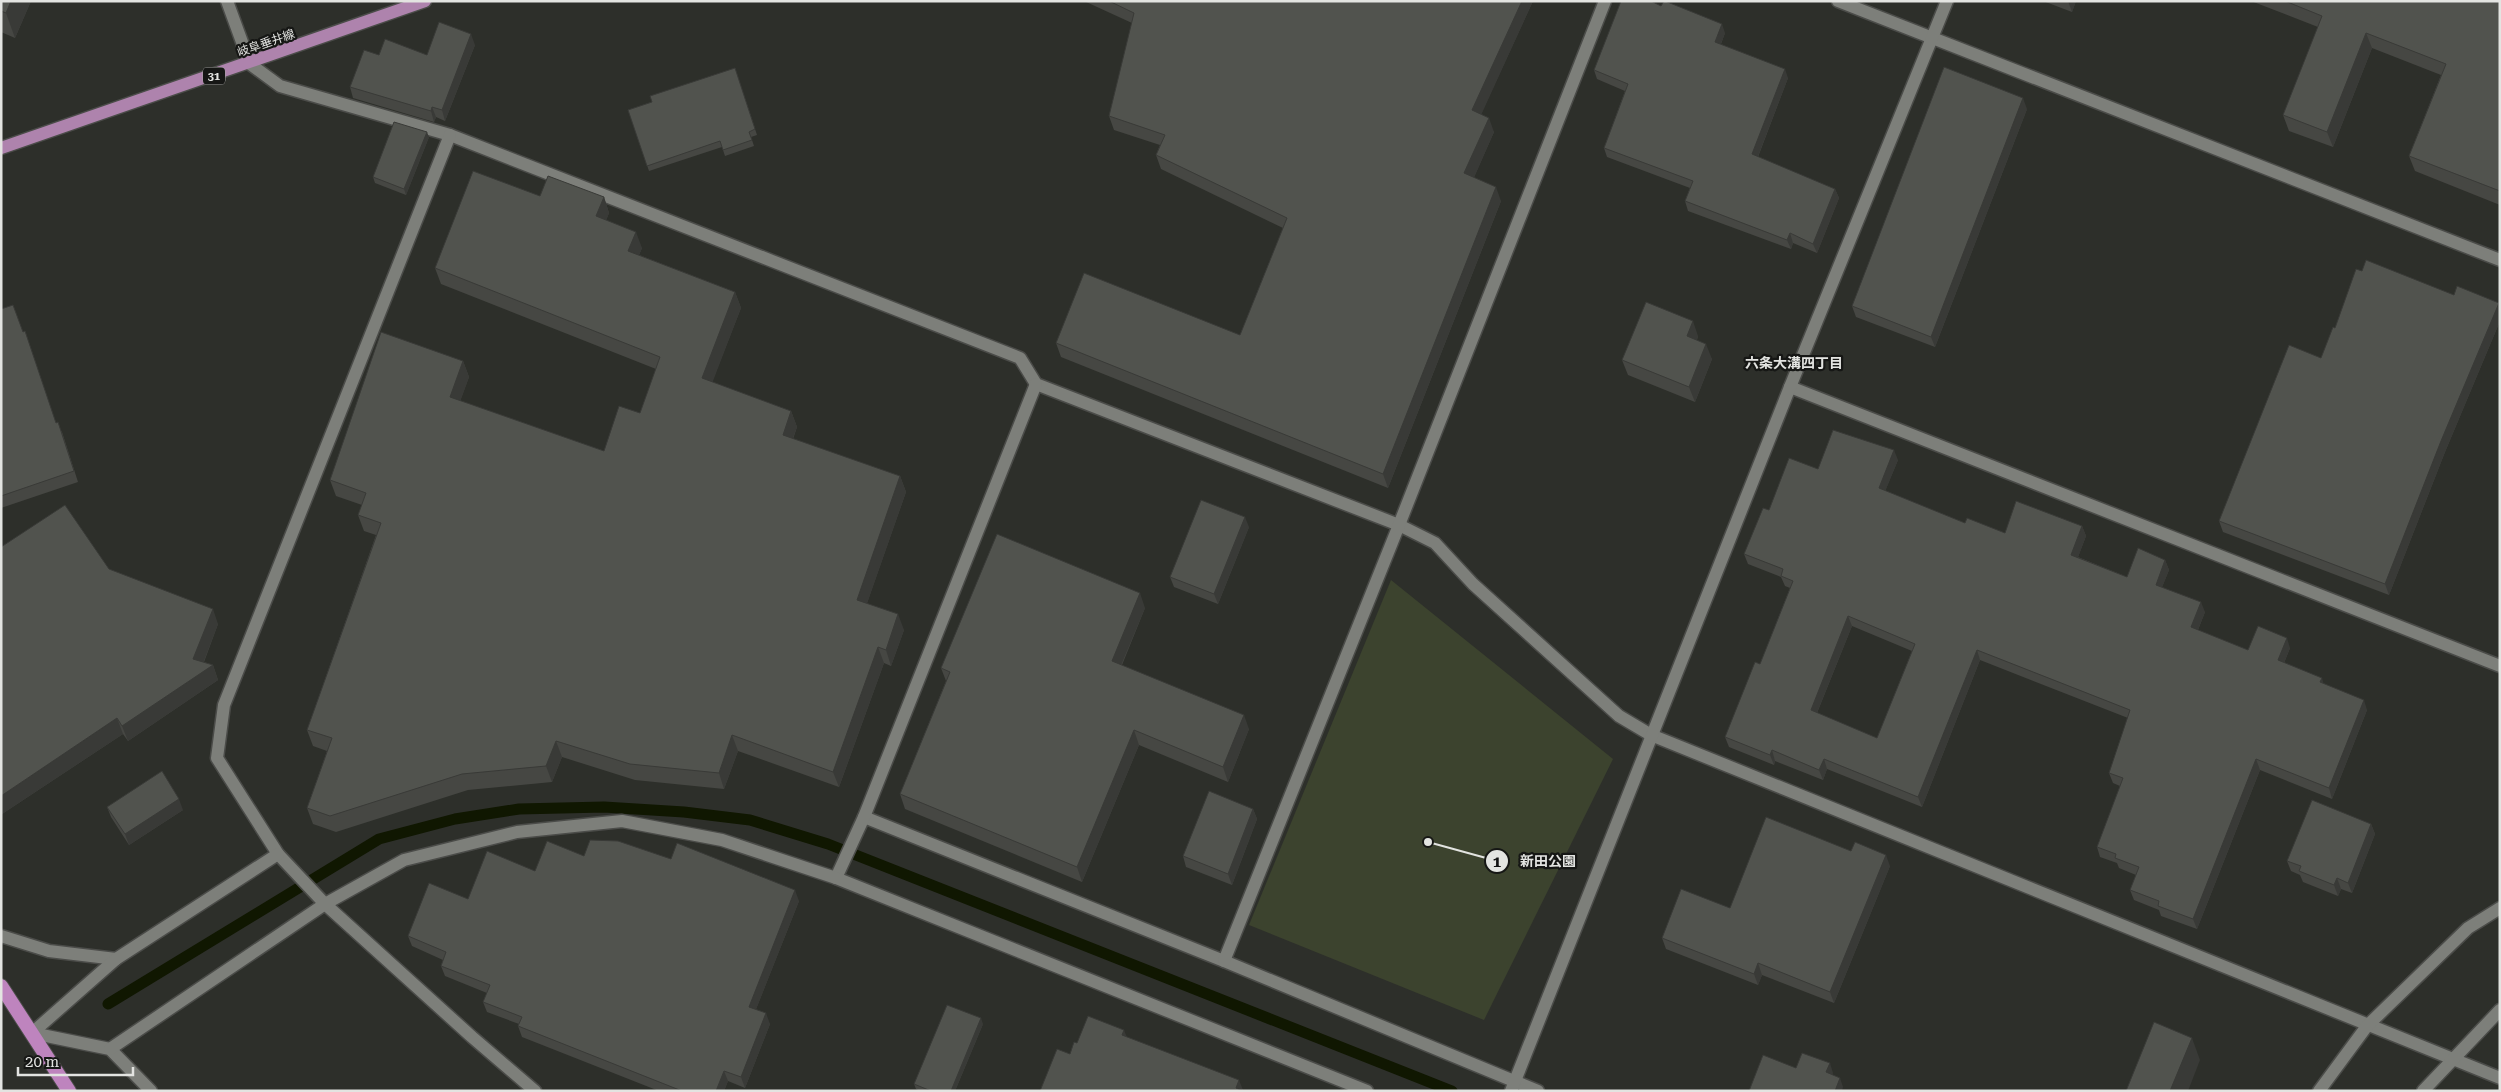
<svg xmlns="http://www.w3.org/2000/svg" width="2501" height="1092" viewBox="0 0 2501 1092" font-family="'Roboto Serif','Noto Sans JP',serif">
<rect width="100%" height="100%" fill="#2d2f2a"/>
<!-- green -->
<polygon fill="#3c432e" points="1391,580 1613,759 1484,1020 1249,925"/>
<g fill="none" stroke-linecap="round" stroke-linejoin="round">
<!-- stream -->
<polyline stroke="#101701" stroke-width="11" points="108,1004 379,839 455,819 519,809 604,807 684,812 750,820 828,844 1452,1091"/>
<defs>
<g id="minor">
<polyline points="227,1 250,64 280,86 450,135 1020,358 1036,384 1399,525 1435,543 1473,584 1619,716 1651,735 2500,1078"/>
<polyline points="1838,1 2500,260"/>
<polyline points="450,135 224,705 217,758 278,854 325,904 472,1037 535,1091"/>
<polyline points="1790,387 2500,666"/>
<polyline points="864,817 1224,961 1538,1091"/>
<polyline points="836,878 864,817 1036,384"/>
<polyline points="1,936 49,951 116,959"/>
<polyline points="1224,961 1399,525 1605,1"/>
<polyline points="32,1033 116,959 278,854"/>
<polyline points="32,1033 110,1049 151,1091"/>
<polyline points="110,1049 325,904 404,860 517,832 622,821 722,840 836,878 1367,1091"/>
<polyline points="1511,1091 1790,387 1947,1"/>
<polyline points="2319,1091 2367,1026 2468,928 2500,908"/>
<polyline points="2423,1091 2500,1010"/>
</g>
<polyline id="primary" points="1,148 425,1"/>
<polyline id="trunk" points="1,986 69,1091"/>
</defs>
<!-- minor casing -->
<use href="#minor" stroke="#4b4c49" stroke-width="15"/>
<!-- primary casing -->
<use href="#primary" stroke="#4b4c49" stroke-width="15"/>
<!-- trunk casing -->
<use href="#trunk" stroke="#4b4c49" stroke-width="16"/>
<!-- minor -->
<use href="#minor" stroke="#7d7f7a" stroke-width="12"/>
<!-- primary -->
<use href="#primary" stroke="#ae83ad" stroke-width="12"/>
<!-- trunk -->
<use href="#trunk" stroke="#be84be" stroke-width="14"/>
</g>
<!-- wall -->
<g fill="#464743" fill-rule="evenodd">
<polygon points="1,1 31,1 15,38 1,32"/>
<polygon points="1084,1 1533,1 1481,114 1494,132 1474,177 1501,201 1388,488 1061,357 1056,343 1240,335 1283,228 1161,169 1156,155 1160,145 1114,130 1109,116 1132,23"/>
<polygon points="2043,1 2076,1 2072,12"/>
<polygon points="2251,1 2500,1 2500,205 2415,171 2409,156 2441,75 2372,48 2333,147 2289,131 2283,115 2318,27"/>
<polygon points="1725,33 1721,44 1788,78 1758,157 1835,189 1839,198 1817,253 1793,243 1791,249 1688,211 1685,201 1690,188 1607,157 1604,148 1625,91 1597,79 1594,70"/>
<polygon points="475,45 445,121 436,117 434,122 353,98 350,87 379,55 427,55"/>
<polygon points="735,68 757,135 751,137 754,146 725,156 722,147 649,171 628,110 652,102"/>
<polygon points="2027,109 1935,347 1856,317 1852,306"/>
<polygon points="429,137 406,195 375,183 373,177"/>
<polygon points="540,196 604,197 609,213 606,220 642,248 639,255 735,292 741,308 712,382 791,411 797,427 793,439 900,476 906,492 867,603 904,630 891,666 884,663 839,787 738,751 724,789 635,780 562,757 552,782 468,790 336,832 313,824 307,808 327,751 313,746 307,730 376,535 364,531 358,515 362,505 336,496 330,480 463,361 469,377 460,401 604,451 640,413 656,369 441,284 435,268"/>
<polygon points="2362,271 2454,295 2499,303 2500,306 2500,321 2445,452 2389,595 2223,532 2219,521 2321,358"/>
<polygon points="1,309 56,423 62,432 78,482 1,508"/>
<polygon points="1698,336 1697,340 1712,359 1695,402 1628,375 1622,360"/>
<path d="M1898 460 1885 491 1965 523 2005 533 2082 526 2086 536 2078 557 2127 577 2165 560 2169 570 2162 587 2205 612 2198 630 2248 650 2290 648 2284 663 2324 684 2367 710 2332 799 2260 770 2197 929 2161 916 2159 910 2134 900 2130 890 2136 875 2119 868 2117 863 2100 857 2097 847 2120 786 2113 783 2109 773 2128 718 1980 660 1922 807 1827 769 1823 780 1775 761 1774 765 1729 747 1725 737 1760 664 1790 588 1785 586 1781 577 1748 564 1744 554 1769 510 1818 469ZM1852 626 1912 651 1877 738 1817 713Z"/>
<polygon points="1249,527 1218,604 1174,587 1170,577"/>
<polygon points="1,547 109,569 218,624 204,662 213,665 218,680 128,741 123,734 2,814"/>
<polygon points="1145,608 1122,665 1249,729 1228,782 1139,745 1082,882 905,809 900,794 946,681 941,668"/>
<polygon points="107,807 183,810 129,845 111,817"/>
<polygon points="1253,809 1257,819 1232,885 1186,867 1183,856"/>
<polygon points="2371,824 2375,834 2352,893 2341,889 2338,896 2303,882 2300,875 2291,871 2287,861"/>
<polygon points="584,856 671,859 799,901 756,1009 770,1024 745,1088 728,1081 724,1091 659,1091 522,1037 518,1026 519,1024 487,1012 483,1002 487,993 445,976 441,966 443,960 412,946 408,936 468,899 535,871"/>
<polygon points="1890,866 1834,1003 1762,975 1758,985 1666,949 1662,938 1730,908"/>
<polygon points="983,1024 955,1091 920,1091 916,1089 914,1084"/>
</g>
<!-- shaded-wall -->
<g fill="#393a37">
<polygon points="11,1 31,1 15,38 6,13"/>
<polygon points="1522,1 1533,1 1477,124 1472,110"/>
<polygon points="2068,1 2076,1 2072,12"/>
<polygon points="1722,24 1725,33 1718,51 1715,42"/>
<polygon points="2366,33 2372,48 2333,147 2327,132"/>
<polygon points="471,34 475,45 445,121 442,110"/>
<polygon points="1785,69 1788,78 1755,164 1752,154"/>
<polygon points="2023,98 2027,109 1935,347 1931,337"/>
<polygon points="432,107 436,117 434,122 431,111"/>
<polygon points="1489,118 1494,132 1470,187 1464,173"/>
<polygon points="427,132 429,137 406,195 404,189"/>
<polygon points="1496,187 1501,201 1388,488 1383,474"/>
<polygon points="1835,189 1839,198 1817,253 1813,244"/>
<polygon points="604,197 609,213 602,232 596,216"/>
<polygon points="636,232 642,248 634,267 628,251"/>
<polygon points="1790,233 1793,243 1791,249 1787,240"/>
<polygon points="735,292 741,308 708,394 702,378"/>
<polygon points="2499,303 2500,306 2500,321 2445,452 2389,595 2385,584 2441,441"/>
<polygon points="1693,321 1698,336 1693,351 1687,336"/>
<polygon points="1706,344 1712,359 1695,402 1689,387"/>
<polygon points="463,361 469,377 456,413 450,397"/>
<polygon points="791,411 797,427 788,451 783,435"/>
<polygon points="1894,450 1898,460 1882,499 1879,488"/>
<polygon points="900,476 906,492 863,615 857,600"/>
<polygon points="1245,517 1249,527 1218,604 1214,594"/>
<polygon points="2082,526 2086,536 2075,565 2071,555"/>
<polygon points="2165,560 2169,570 2159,595 2156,585"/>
<polygon points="1140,593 1145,608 1117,675 1112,661"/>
<polygon points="2201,602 2205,612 2195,637 2191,627"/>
<polygon points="213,609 218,624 199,674 193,659"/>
<polygon points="898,614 904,630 891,666 886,650"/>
<polygon points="1848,616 1852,626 1814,720 1811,710"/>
<polygon points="2287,638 2290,648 2281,670 2278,660"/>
<polygon points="878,647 884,663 839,787 833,772"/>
<polygon points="1977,650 1980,660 1922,807 1918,797"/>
<polygon points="213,665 218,680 128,741 122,726"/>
<polygon points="2322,678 2325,688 2320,682"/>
<polygon points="2364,700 2367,710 2332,799 2329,788"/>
<polygon points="1244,715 1249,729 1228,782 1223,767"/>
<polygon points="117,718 123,734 2,814 1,796"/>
<polygon points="1134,730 1139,745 1082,882 1077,867"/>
<polygon points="732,735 738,751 724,789 719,773"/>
<polygon points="556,741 562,757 552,782 546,766"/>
<polygon points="1772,750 1775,761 1774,765 1770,755"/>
<polygon points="1824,759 1827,769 1823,780 1819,770"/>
<polygon points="2256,759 2260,770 2197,929 2193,919"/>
<polygon points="179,799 183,810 129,845 125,834"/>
<polygon points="1253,809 1257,819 1232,885 1228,874"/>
<polygon points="2371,824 2375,834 2352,893 2348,883"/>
<polygon points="1886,855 1890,866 1834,1003 1830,992"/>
<polygon points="2337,878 2341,889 2338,896 2334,885"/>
<polygon points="795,890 799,901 753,1017 749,1007"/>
<polygon points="1758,963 1762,975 1758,985 1754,974"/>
<polygon points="766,1013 770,1024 745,1088 741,1077"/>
<polygon points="981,1018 983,1024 955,1091 951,1091"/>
<polygon points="1124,1030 1128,1040 1122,1035"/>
<polygon points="2192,1038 2200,1060 2188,1091 2170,1091"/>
<polygon points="1830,1063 1833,1073 1830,1082 1826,1072"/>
<polygon points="724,1071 728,1081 724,1091 716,1091"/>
<polygon points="1840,1078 1843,1087 1842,1091 1835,1091"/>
<polygon points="1239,1080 1243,1090 1236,1088"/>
</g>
<!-- building -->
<g fill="#51534e" stroke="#393a37" fill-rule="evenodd">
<polygon points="1,1 11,1 6,13 1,11"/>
<polygon points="1109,1 1522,1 1472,110 1489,118 1464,173 1496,187 1383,474 1056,343 1084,273 1240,335 1287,218 1156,155 1165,135 1109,116 1134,13"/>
<polygon points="1621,1 1651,1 1661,6 1664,1 1665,1 1722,24 1715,42 1785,69 1752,154 1835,189 1813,244 1790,233 1787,240 1685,201 1693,181 1604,148 1628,84 1594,70"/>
<polygon points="2285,1 2500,1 2500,191 2409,156 2446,64 2366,33 2327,132 2283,115 2322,16"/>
<polygon points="439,22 471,34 442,110 432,107 431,111 350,87 364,50 379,55 385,39 427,55"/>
<polygon points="1944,67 2023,98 1931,337 1852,306"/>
<polygon points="735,68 755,129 749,132 752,140 723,150 720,141 647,166 628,110 652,102 650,96"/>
<polygon points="394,122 427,132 404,189 373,177"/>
<polygon points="473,171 540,196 548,176 604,197 596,216 636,232 628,251 735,292 702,378 791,411 783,435 900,476 857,600 898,614 886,650 878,647 833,772 732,735 719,773 630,764 556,741 546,766 462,774 330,816 307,808 332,738 307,730 381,523 358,515 366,493 330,480 381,332 463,361 450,397 604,451 619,406 640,413 660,357 435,268"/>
<polygon points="2366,260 2454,295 2457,286 2499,303 2441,441 2385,584 2219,521 2289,345 2321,358 2333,327 2335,328 2356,269 2362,271"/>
<polygon points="1646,302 1693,321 1687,336 1706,344 1689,387 1622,360"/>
<polygon points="13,305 23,332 25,331 56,423 58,422 74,471 1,496 1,309"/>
<path d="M1833 430 1894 450 1879 488 1965 523 1967 518 2005 533 2016 501 2082 526 2071 555 2127 577 2138 548 2165 560 2156 585 2201 602 2191 627 2248 650 2258 626 2287 638 2278 660 2322 678 2320 682 2364 700 2329 788 2256 759 2193 919 2158 906 2159 901 2130 890 2139 867 2115 858 2116 854 2097 847 2123 778 2109 773 2130 710 1977 650 1918 797 1824 759 1819 770 1772 750 1770 755 1725 737 1755 662 1760 664 1793 581 1781 576 1783 569 1744 554 1763 508 1769 510 1789 458 1818 469ZM1848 616 1915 644 1877 738 1811 710Z"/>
<polygon points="1201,500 1245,517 1214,594 1170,577"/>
<polygon points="65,505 109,569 213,609 193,659 213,665 122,726 117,718 1,796 1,547"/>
<polygon points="997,534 1140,593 1112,661 1244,715 1223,767 1134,730 1077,867 900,794 950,672 941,668"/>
<polygon points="162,771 179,799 125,834 107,807"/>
<polygon points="1209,791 1253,809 1228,874 1183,856"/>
<polygon points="2312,800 2371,824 2348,883 2337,878 2334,885 2299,871 2301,866 2287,861"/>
<polygon points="1766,817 1851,851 1855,842 1886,855 1830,992 1758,963 1754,974 1662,938 1681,889 1730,908"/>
<polygon points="590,840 618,841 671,859 677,843 795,890 749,1007 766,1013 741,1077 724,1071 716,1091 682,1091 518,1026 522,1017 483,1002 490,985 441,966 446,952 408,936 429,883 468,899 487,851 535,871 547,841 584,856"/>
<polygon points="947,1005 981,1018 951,1091 931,1091 914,1084"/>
<polygon points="1088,1016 1124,1030 1122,1035 1239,1080 1236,1088 1243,1091 1040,1091 1057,1049 1070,1054 1074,1042 1077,1043"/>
<polygon points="2154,1022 2192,1038 2170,1091 2126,1091"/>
<polygon points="1802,1053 1830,1063 1826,1072 1840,1078 1835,1091 1749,1091 1763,1055 1796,1068"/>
</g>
<g text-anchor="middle" stroke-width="4.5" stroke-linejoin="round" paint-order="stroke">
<!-- shield labels -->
<rect fill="#161715" stroke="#a6a6a4" stroke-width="1" x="203" y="67.5" width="22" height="17" rx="4"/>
<g font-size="11" font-weight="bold" fill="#e3e4e1">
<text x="214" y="80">31</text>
</g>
<!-- street labels -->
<g font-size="12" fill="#e3e4e1" stroke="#161715">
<text transform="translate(266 43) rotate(-19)" y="4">岐阜垂井線</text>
</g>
<!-- neighbourhood labels -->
<g font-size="14" font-weight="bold" fill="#e3e4e1" stroke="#161715">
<text x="1794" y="368">六条大溝四丁目</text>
</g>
</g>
<!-- callouts -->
<path fill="none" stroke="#e3e4e1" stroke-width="2" d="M1428 842L1497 861"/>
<g fill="#e3e4e1" stroke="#161715" stroke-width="2">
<circle cx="1428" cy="842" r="5"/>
<circle cx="1497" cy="861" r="12"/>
</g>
<g font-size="15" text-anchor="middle" font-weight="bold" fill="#111">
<text x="1497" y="867">1</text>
</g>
<g font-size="14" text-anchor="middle" font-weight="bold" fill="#e3e4e1" stroke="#161715" stroke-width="4.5" stroke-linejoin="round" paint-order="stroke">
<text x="1548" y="866">新田公園</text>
</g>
<!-- border -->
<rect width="2501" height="1092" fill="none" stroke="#e3e4e1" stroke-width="5"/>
<!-- scale -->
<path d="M18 1067v8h115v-8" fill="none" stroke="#e3e4e1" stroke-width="2.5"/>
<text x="25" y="1067" font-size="15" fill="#e3e4e1" stroke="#161715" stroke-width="4" paint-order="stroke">20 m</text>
</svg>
